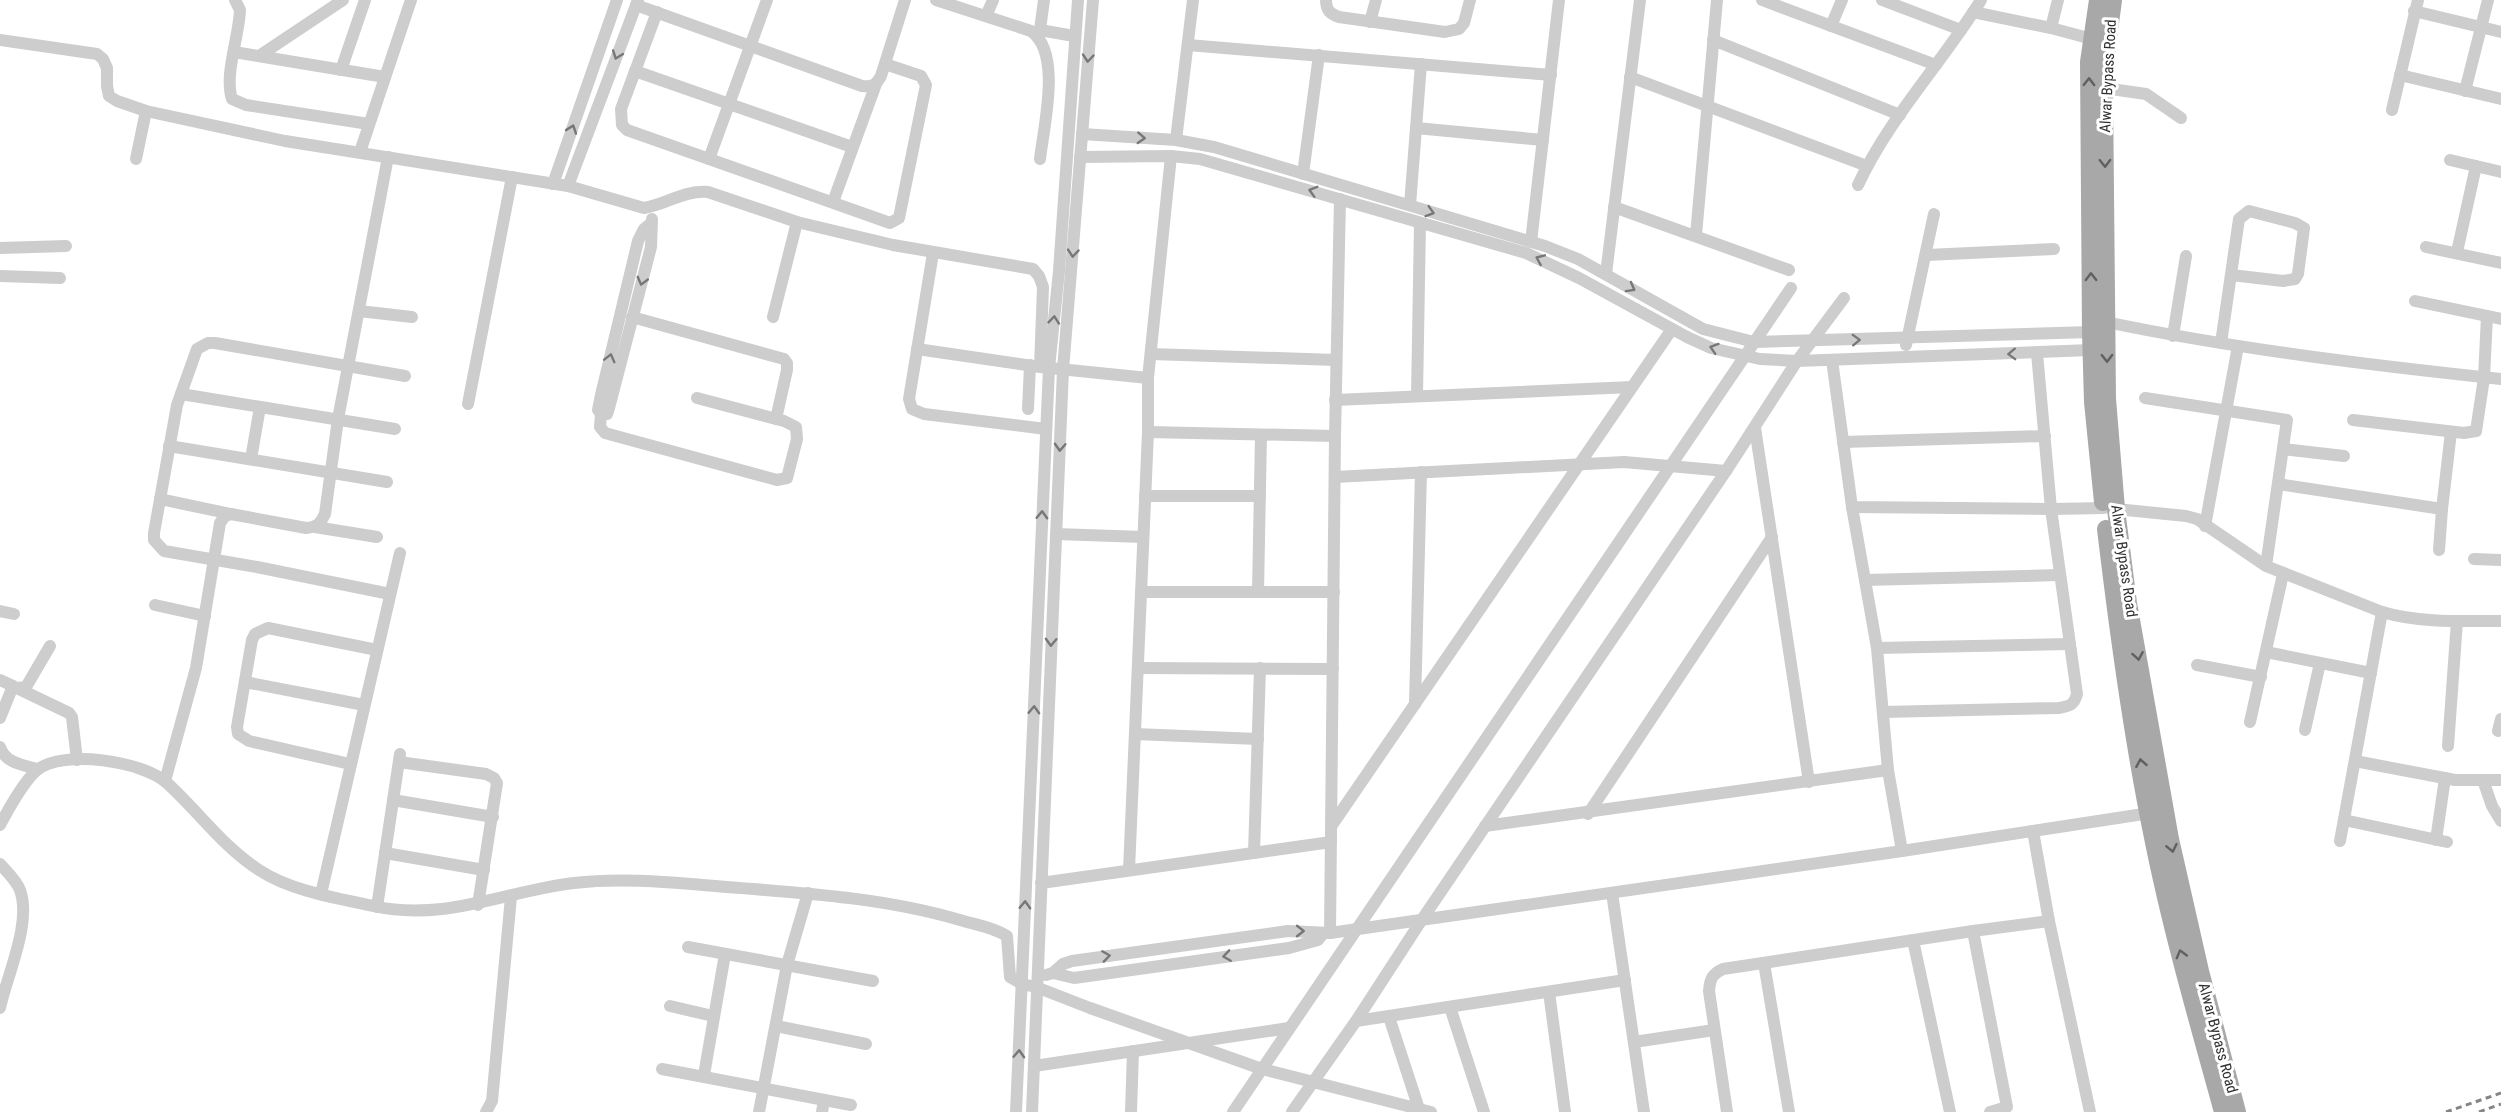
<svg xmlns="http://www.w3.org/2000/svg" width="2501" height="1112" viewBox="0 0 2501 1112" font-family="'Roboto Condensed',sans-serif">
<rect width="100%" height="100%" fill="#fff"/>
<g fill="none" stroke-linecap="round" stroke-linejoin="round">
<!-- street -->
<g stroke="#cdcdcd" stroke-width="12">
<path d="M235 0 240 10C239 37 224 75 232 99L246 105 369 124"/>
<path d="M936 0 1031 31C1062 53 1044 124 1040 159"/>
<path d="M1326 0C1326 10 1330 14 1339 17L1445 32 1459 29 1464 23 1470 0"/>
<polyline points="1762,0 1936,65"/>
<polyline points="1882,0 1961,30"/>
<path d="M636 5 862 86C873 87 876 85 881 76L905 0"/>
<polyline points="2414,11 2501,32"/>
<polyline points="657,12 621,109 622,125 627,130 890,223 899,218 926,85 921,76 885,64"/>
<polyline points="1973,12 2051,28 2092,39"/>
<polyline points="986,16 993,0"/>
<polyline points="1370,22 1376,0"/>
<polyline points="1831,26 1842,0"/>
<polyline points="2051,28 2058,0"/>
<polyline points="1040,30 1074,36"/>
<polyline points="1039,37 1044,0"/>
<path d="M0 40 97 54 103 59 107 68V86L109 96 117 101 146 111 285 141 568 186 644 208C667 204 684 190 708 192L797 222 893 245 1033 269 1039 276 1043 287 1040 367"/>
<polyline points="1713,40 1900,115"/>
<polyline points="1188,45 1551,75"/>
<polyline points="234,52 385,77"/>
<polyline points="259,56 343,0"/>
<polyline points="341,70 365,0"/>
<polyline points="635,71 852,147"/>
<polyline points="2400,75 2501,99"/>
<polyline points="1630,77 1867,166"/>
<polyline points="2104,88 2146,94 2181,118"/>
<polyline points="2465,91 2488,0"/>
<polyline points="2392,110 2418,0"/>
<polyline points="1416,128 1543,140"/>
<polyline points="1082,134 1176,140 1214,147 1545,246 1578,259 1703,329 1754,342 2091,332"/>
<polyline points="1176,140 1193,0"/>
<polyline points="360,152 411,0"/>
<polyline points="1080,157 1171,156 1200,159 1526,253 1579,278 1687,337 1711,348 1760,359 1797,361 2091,350"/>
<polyline points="136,159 146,111"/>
<polyline points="709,159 767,0"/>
<polyline points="2450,160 2501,172"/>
<polyline points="1303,174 1319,55"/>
<polyline points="553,184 617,0"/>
<path d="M1858 185C1889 118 1942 63 1981 0"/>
<polyline points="568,186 638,0"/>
<polyline points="833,202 876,84"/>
<polyline points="1410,205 1421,64"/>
<polyline points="1614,207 1789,270"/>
<polyline points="650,224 644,229 638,241 601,395 598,410 601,414 600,427 605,433 777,480 787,478 797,439 796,427 784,421 697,398"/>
<polyline points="1696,235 1717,0"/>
<polyline points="1531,242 1559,0"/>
<polyline points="2426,247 2501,263"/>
<polyline points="0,248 66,246"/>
<polyline points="2457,252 2476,166"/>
<polyline points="933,253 909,399 912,409 924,414 1046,429"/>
<polyline points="1927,255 2054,249"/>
<polyline points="1606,274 1640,0"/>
<polyline points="0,276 60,278"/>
<polyline points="2415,301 2501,319"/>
<polyline points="359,311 412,317"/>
<polyline points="632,317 784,359 787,363 787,370 776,419"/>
<polyline points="773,317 797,222"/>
<path d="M2106 322C2236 349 2369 365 2501 379"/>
<polyline points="2173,336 2186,256"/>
<polyline points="2221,343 2239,219 2249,211 2295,223 2304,228 2298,274 2295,279 2283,281 2231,275"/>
<polyline points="1906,345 1934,214"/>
<polyline points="917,349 1040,367 1148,378"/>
<polyline points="1151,354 1336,360"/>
<polyline points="1832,360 1852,507 2051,509 2104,508"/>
<polyline points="181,394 395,429"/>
<polyline points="1417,396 1420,223"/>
<polyline points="2145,398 2287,420 2266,566"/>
<polyline points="1335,400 1632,387"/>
<polyline points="468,404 512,177"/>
<polyline points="1028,409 1030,365"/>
<polyline points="601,414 607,414 609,408 651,247 652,219"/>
<polyline points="2353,420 2464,433 2476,431 2484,378 2487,316"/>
<polyline points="1755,428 1809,782"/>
<polyline points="1148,432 1335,436"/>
<polyline points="1843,442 2045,436"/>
<polyline points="169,446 387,482"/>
<polyline points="2283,449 2344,456"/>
<polyline points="251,459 260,407"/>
<polyline points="1335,477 1624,462 1726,471 1797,361 1844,298"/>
<polyline points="2278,484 2442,509 2439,550"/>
<polyline points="1145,496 1260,496"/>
<polyline points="160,499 231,514"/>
<polyline points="1852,507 1877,648 1888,770 1902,851 2150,813"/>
<path d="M2116 509 2186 516 2197 519 2266 566 2382 612C2419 623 2462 621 2501 621"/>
<polyline points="2442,509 2451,432"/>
<polyline points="2205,526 2238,346"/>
<polyline points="315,527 377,537"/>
<polyline points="1056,534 1143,537"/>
<polyline points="2474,559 2501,560"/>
<polyline points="1865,580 2060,575"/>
<polyline points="1141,592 1334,592"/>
<polyline points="1258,592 1261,435"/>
<polyline points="390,594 257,567 164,551 154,540 154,533 177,405 197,349 208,343 215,343 405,376"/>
<polyline points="155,605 205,616"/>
<polyline points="0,611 14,614"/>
<polyline points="1877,648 2070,644"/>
<polyline points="2266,652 2371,673"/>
<polyline points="2197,665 2261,677"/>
<polyline points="1138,668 1333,669"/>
<polyline points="0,680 13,686 0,718"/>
<polyline points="245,682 364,705"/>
<polyline points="17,688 26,687 50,646"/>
<polyline points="19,689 69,713 72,717 77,760"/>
<polyline points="1415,704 1421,472"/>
<path d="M1883 712 2059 708C2070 706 2074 705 2077 694L2051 509 2037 353"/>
<polyline points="2250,722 2283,574"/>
<polyline points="2305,730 2320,663"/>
<polyline points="2498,731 2501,719"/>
<polyline points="1135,734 1258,739"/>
<polyline points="2448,746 2457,621"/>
<path d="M0 747C5 763 23 765 37 769"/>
<polyline points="2355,761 2455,780 2501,780"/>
<polyline points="399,762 486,774 494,778 497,783 478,905"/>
<polyline points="350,764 249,741 238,734 237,727 252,640 255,634 268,628 377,650"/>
<polyline points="2483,780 2492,806 2501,821"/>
<path d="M165 781 196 668 220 523 225 516 231 514 306 528C317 527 320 524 325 514L338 419 388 157"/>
<polyline points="393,800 493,817"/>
<polyline points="1588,814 1772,537"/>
<polyline points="2344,820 2447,842"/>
<path d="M0 825C8 810 24 781 37 770 63 749 143 761 167 783 198 811 223 847 259 870 291 891 336 898 373 906 446 922 505 891 574 883 624 877 676 883 727 887 805 893 885 898 960 920 976 925 993 927 1007 936L1010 977 1022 984 1036 987 1090 1008 1262 1069 1431 1112"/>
<polyline points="1332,825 1672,329"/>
<polyline points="1485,826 1888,770"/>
<polyline points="2033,831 2049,921"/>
<polyline points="2436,840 2445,778"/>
<polyline points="2340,841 2382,612"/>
<polyline points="385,853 484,870"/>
<polyline points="1254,853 1260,668"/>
<path d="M0 864C7 872 16 880 20 890 32 923 7 975 0 1008"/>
<polyline points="1129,870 1148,432 1148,378 1171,156"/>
<polyline points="1041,883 1331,842"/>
<polyline points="1612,893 1644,1112"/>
<polyline points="321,894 400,553"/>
<polyline points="377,907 400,754"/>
<polyline points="1330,933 1335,436 1340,199"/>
<polyline points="1913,940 1950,1112"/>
<polyline points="688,947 873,981"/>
<polyline points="1764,963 1789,1112"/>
<polyline points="1053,973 1063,964 1072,961 1288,931 1330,933 1902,851"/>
<polyline points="1046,975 1053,973 1074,978 1289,948 1318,940 1323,934"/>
<polyline points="1549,992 1565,1112"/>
<polyline points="670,1006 713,1016"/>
<polyline points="1450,1007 1484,1112"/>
<polyline points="1389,1017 1420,1112"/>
<polyline points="1356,1021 1625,980"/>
<polyline points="776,1026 866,1044"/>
<polyline points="1634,1042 1714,1030"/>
<polyline points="1034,1066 1289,1028"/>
<polyline points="662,1069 851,1105"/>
<polyline points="704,1075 725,954"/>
<polyline points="486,1112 492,1101 511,897"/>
<polyline points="759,1112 787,965 808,893"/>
<polyline points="822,1112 824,1100"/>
<polyline points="1016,1112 1049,368 1059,271 1078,0"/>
<polyline points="1032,1112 1063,370 1093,0"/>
<polyline points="1131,1112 1133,1051"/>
<polyline points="1233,1112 1791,288"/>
<polyline points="1292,1112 1356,1021 1421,921 1726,471"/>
<path d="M1727 1112 1709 991C1710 979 1712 974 1723 969L1973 931"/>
<polyline points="1990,1112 2007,1107 1973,931 2049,921 2090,1112"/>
</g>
<!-- primary -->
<g stroke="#a8a8a8" stroke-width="18">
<polyline points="2098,0 2089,62 2091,332 2093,402 2103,502"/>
<polyline points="2113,0 2107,46 2104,88 2107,399 2116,509 2128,603 2170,839 2200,971 2237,1112"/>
<path d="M2106 529C2121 655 2140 791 2170 914 2186 981 2205 1046 2223 1112"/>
</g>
<!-- rail -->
<g stroke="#858585" stroke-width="3" stroke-dasharray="6 4.5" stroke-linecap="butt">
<polyline points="2446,1112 2501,1093"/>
<polyline points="2479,1112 2501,1104"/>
</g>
</g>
<!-- one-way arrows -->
<defs><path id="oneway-chevron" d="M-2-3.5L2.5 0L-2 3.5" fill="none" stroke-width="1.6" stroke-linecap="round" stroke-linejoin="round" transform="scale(1.5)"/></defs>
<g stroke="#777">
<use href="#oneway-chevron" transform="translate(617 55) rotate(110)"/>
<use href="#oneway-chevron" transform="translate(1088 58) rotate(95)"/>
<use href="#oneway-chevron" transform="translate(572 129) rotate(-71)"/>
<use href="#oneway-chevron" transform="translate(1141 138) rotate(3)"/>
<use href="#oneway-chevron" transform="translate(1313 191) rotate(-164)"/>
<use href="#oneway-chevron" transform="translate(1430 212) rotate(17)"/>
<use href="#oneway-chevron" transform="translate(1073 253) rotate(95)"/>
<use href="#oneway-chevron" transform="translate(1540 259) rotate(-157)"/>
<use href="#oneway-chevron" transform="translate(642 281) rotate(105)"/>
<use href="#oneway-chevron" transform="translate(1631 288) rotate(29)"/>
<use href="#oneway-chevron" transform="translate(1054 320) rotate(-84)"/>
<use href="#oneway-chevron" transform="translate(1856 340) rotate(-2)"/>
<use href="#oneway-chevron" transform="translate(1714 348) rotate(-162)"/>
<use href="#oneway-chevron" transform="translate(2012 354) rotate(178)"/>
<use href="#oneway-chevron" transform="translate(610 358) rotate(-76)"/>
<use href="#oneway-chevron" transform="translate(1060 447) rotate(93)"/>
<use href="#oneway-chevron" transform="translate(1042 515) rotate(-88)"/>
<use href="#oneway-chevron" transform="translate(1051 642) rotate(92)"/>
<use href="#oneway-chevron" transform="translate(1034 710) rotate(-88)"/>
<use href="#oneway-chevron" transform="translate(1025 905) rotate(-88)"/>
<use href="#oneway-chevron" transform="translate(1300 931)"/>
<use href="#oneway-chevron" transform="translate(1106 956) rotate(-8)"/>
<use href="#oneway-chevron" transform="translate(1227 956) rotate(172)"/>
<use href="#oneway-chevron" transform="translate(1019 1054) rotate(-87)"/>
</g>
<g stroke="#606060">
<use href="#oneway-chevron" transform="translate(2089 82) rotate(-89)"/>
<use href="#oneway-chevron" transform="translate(2105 163) rotate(89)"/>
<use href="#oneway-chevron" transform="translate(2091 277) rotate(-91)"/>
<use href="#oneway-chevron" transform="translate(2107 358) rotate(89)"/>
<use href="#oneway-chevron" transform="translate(2138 656) rotate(80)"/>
<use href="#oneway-chevron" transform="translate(2141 763) rotate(-100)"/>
<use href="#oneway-chevron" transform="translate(2172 848) rotate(78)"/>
<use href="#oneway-chevron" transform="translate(2181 954) rotate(-105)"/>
</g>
<g text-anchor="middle" stroke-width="6" stroke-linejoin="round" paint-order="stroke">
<!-- street labels -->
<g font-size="15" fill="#303030" stroke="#fff">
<text transform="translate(2108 76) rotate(-87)" y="5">Alwar Bypass Road</text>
<text transform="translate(2124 561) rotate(82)" y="5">Alwar Bypass Road</text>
<text transform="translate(2218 1038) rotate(75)" y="5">Alwar Bypass Road</text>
</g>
</g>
</svg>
